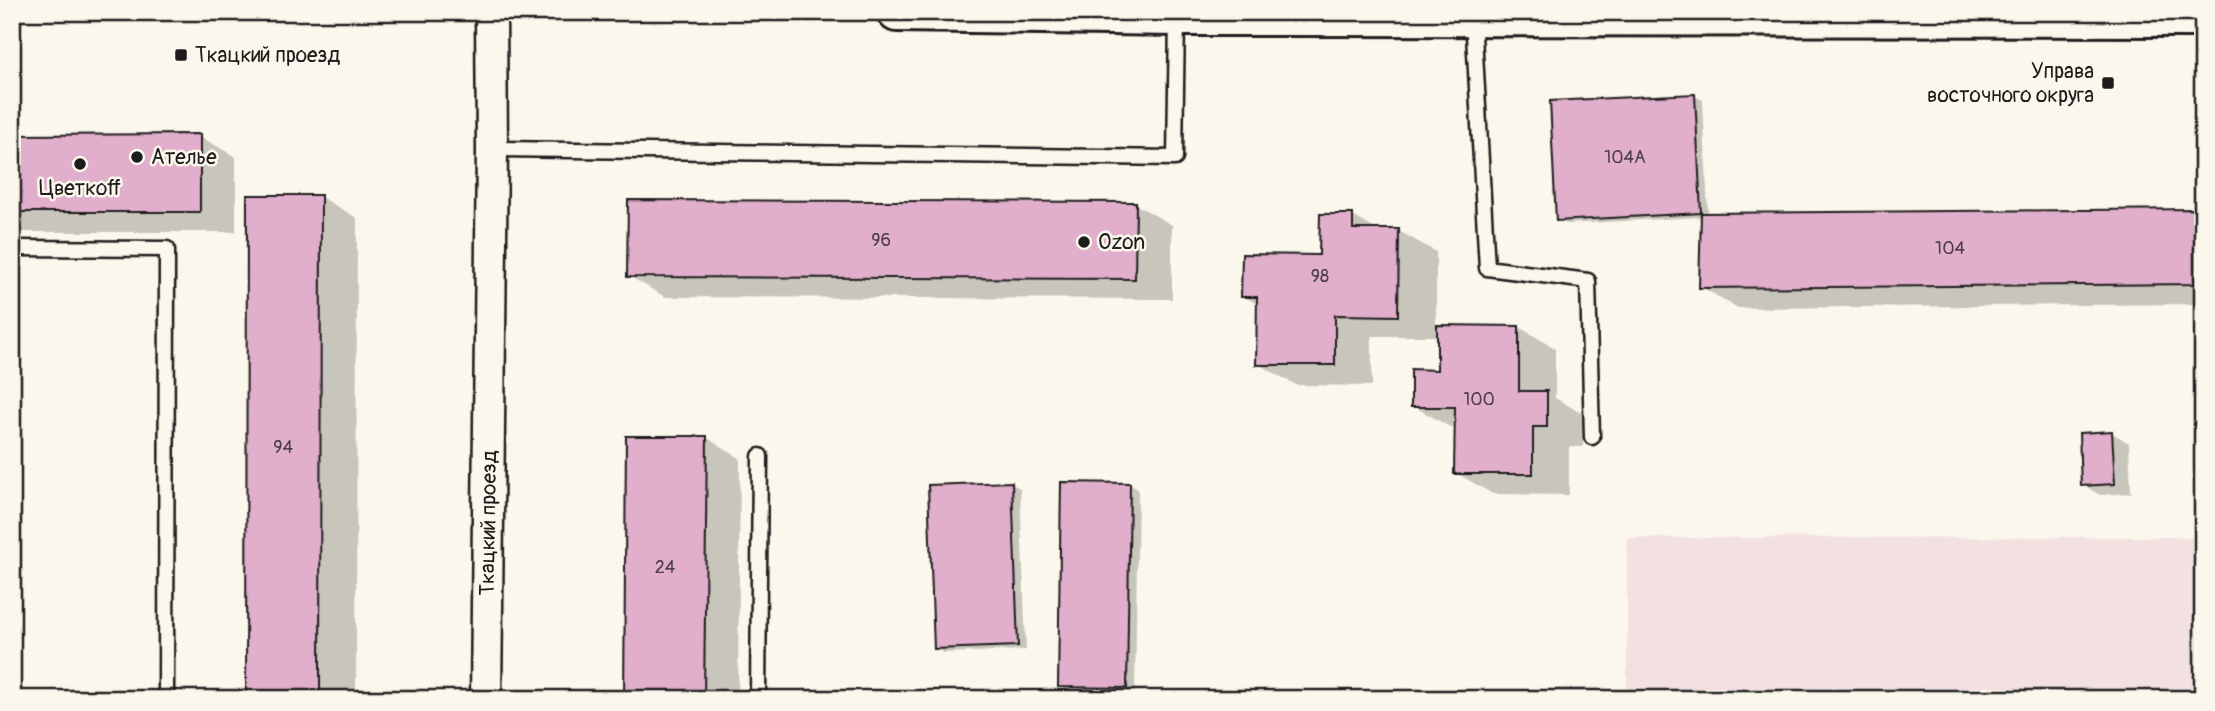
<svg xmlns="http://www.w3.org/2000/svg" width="2215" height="711" viewBox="0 0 2215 711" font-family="Pangolin,sans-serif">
<rect width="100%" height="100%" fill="#fbf7ec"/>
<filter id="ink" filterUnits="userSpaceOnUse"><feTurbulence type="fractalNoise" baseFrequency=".0143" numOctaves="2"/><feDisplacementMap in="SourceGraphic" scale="14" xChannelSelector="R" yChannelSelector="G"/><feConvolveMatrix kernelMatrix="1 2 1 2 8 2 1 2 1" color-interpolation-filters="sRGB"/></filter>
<g filter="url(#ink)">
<!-- built -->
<g fill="#f3e1e2">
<polygon points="2203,537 2203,699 1627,699 1627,538"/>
<polygon points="1606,687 1606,699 1290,699"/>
</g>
<!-- shadow -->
<g fill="#0003">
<polygon points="1694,96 1703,100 1708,214 2199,211 2203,213 2203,304 1738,308 1701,287 1702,217 1566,224 1558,219"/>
<polygon points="199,136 236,157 236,232 12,232 12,137"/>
<polygon points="321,197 357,218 356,699 247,699"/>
<polygon points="1135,204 1172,225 1172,299 665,297 629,276"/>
<polygon points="1353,216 1379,231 1399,231 1436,252 1436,327 1519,327 1555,348 1555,398 1583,414 1583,447 1569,447 1569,495 1493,494 1456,473 1456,427 1450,427 1413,406 1438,371 1438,336 1372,336 1372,386 1296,385 1258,364 1259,305 1243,296 1321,257"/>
<polygon points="2112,433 2129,443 2131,493 2100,495 2083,485"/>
<polygon points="707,438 740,458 738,699 625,699"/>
<polygon points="1012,484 1020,488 1026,650 943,653 935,648"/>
<polygon points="1129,484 1138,489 1135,692 1068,691 1060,686"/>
</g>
<!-- building -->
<g fill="#e1aecb" stroke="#1c1c1c" stroke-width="2">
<polygon points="1695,94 1701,213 1556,221 1550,101"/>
<polygon points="200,134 200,212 12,212 12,135"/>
<polygon points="247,195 321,195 320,699 246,699"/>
<polygon points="628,200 1136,202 1135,279 627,277"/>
<polygon points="2200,209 2200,284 1699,288 1701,213"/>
<polygon points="1320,214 1353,214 1353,229 1399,229 1398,316 1335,315 1335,365 1256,365 1257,297 1241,297 1242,254 1319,255"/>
<polygon points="1437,325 1519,326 1519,391 1547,391 1547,427 1533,427 1533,474 1454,474 1455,407 1411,407 1411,369 1437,370"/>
<polygon points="2112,431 2115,484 2081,486 2079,433"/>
<polygon points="626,436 707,436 704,699 624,699"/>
<polygon points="1012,482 1018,646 934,649 928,485"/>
<polygon points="1061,482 1130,483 1127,688 1058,687"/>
</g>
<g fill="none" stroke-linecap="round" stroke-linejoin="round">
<defs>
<g id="lane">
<polyline points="1473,17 1487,268 1588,281 1592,437"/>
<polyline points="492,149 1175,158 1177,17"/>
<polyline points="12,248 167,249 166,699"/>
<polyline points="758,699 760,456"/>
</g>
<polyline id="street" points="486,699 492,149 491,12"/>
<polyline id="secondary" points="897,12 1177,16 2203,17"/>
</defs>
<!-- lane casing -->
<use href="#lane" stroke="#1c1c1c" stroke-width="19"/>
<!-- street casing -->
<use href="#street" stroke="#1c1c1c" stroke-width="35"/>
<!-- secondary casing -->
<use href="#secondary" stroke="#1c1c1c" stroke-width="44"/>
<!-- lane -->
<use href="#lane" stroke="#fbf7ec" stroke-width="14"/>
<!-- street -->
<use href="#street" stroke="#fbf7ec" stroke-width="30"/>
<!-- secondary -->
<use href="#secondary" stroke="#fbf7ec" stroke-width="38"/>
</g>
</g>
<!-- markers -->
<g fill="#1c1c1c" stroke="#fbf7ec" stroke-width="2.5">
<rect x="174" y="48" width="14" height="14" rx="3.5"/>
<rect x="2101" y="76" width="14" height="14" rx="3.5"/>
<circle cx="137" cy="157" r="7"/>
<circle cx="80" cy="164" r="7"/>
<circle cx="1084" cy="242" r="7"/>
</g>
<g text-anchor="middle" stroke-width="5" stroke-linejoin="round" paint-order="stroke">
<!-- number labels -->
<g font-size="18" fill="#4d4048">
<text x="1625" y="163">104А</text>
<text x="881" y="246">96</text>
<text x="1950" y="254">104</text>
<text x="1320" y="282">98</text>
<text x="1479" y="405">100</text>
<text x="283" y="453">94</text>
<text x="665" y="573">24</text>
</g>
<!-- poi labels -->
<g font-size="21" fill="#1c1c1c" stroke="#fbf7ec" text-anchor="start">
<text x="195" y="62">Ткацкий проезд</text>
<text x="2094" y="78" text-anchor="end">Управа<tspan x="2094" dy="24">восточного округа</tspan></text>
<text x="151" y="164">Ателье</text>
<text x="80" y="195" text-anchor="middle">Цветкоff</text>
<text x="1098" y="249">Ozon</text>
</g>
<!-- street labels -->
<g font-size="21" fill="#1c1c1c" stroke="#fbf7ec">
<text transform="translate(488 523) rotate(-89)" y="7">Ткацкий проезд</text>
</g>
</g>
<!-- margin -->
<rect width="2215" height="711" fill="none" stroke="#fbf7ec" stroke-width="42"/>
<rect x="21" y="21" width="2173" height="669" fill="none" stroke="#1c1c1c" stroke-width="2.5" filter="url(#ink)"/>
</svg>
